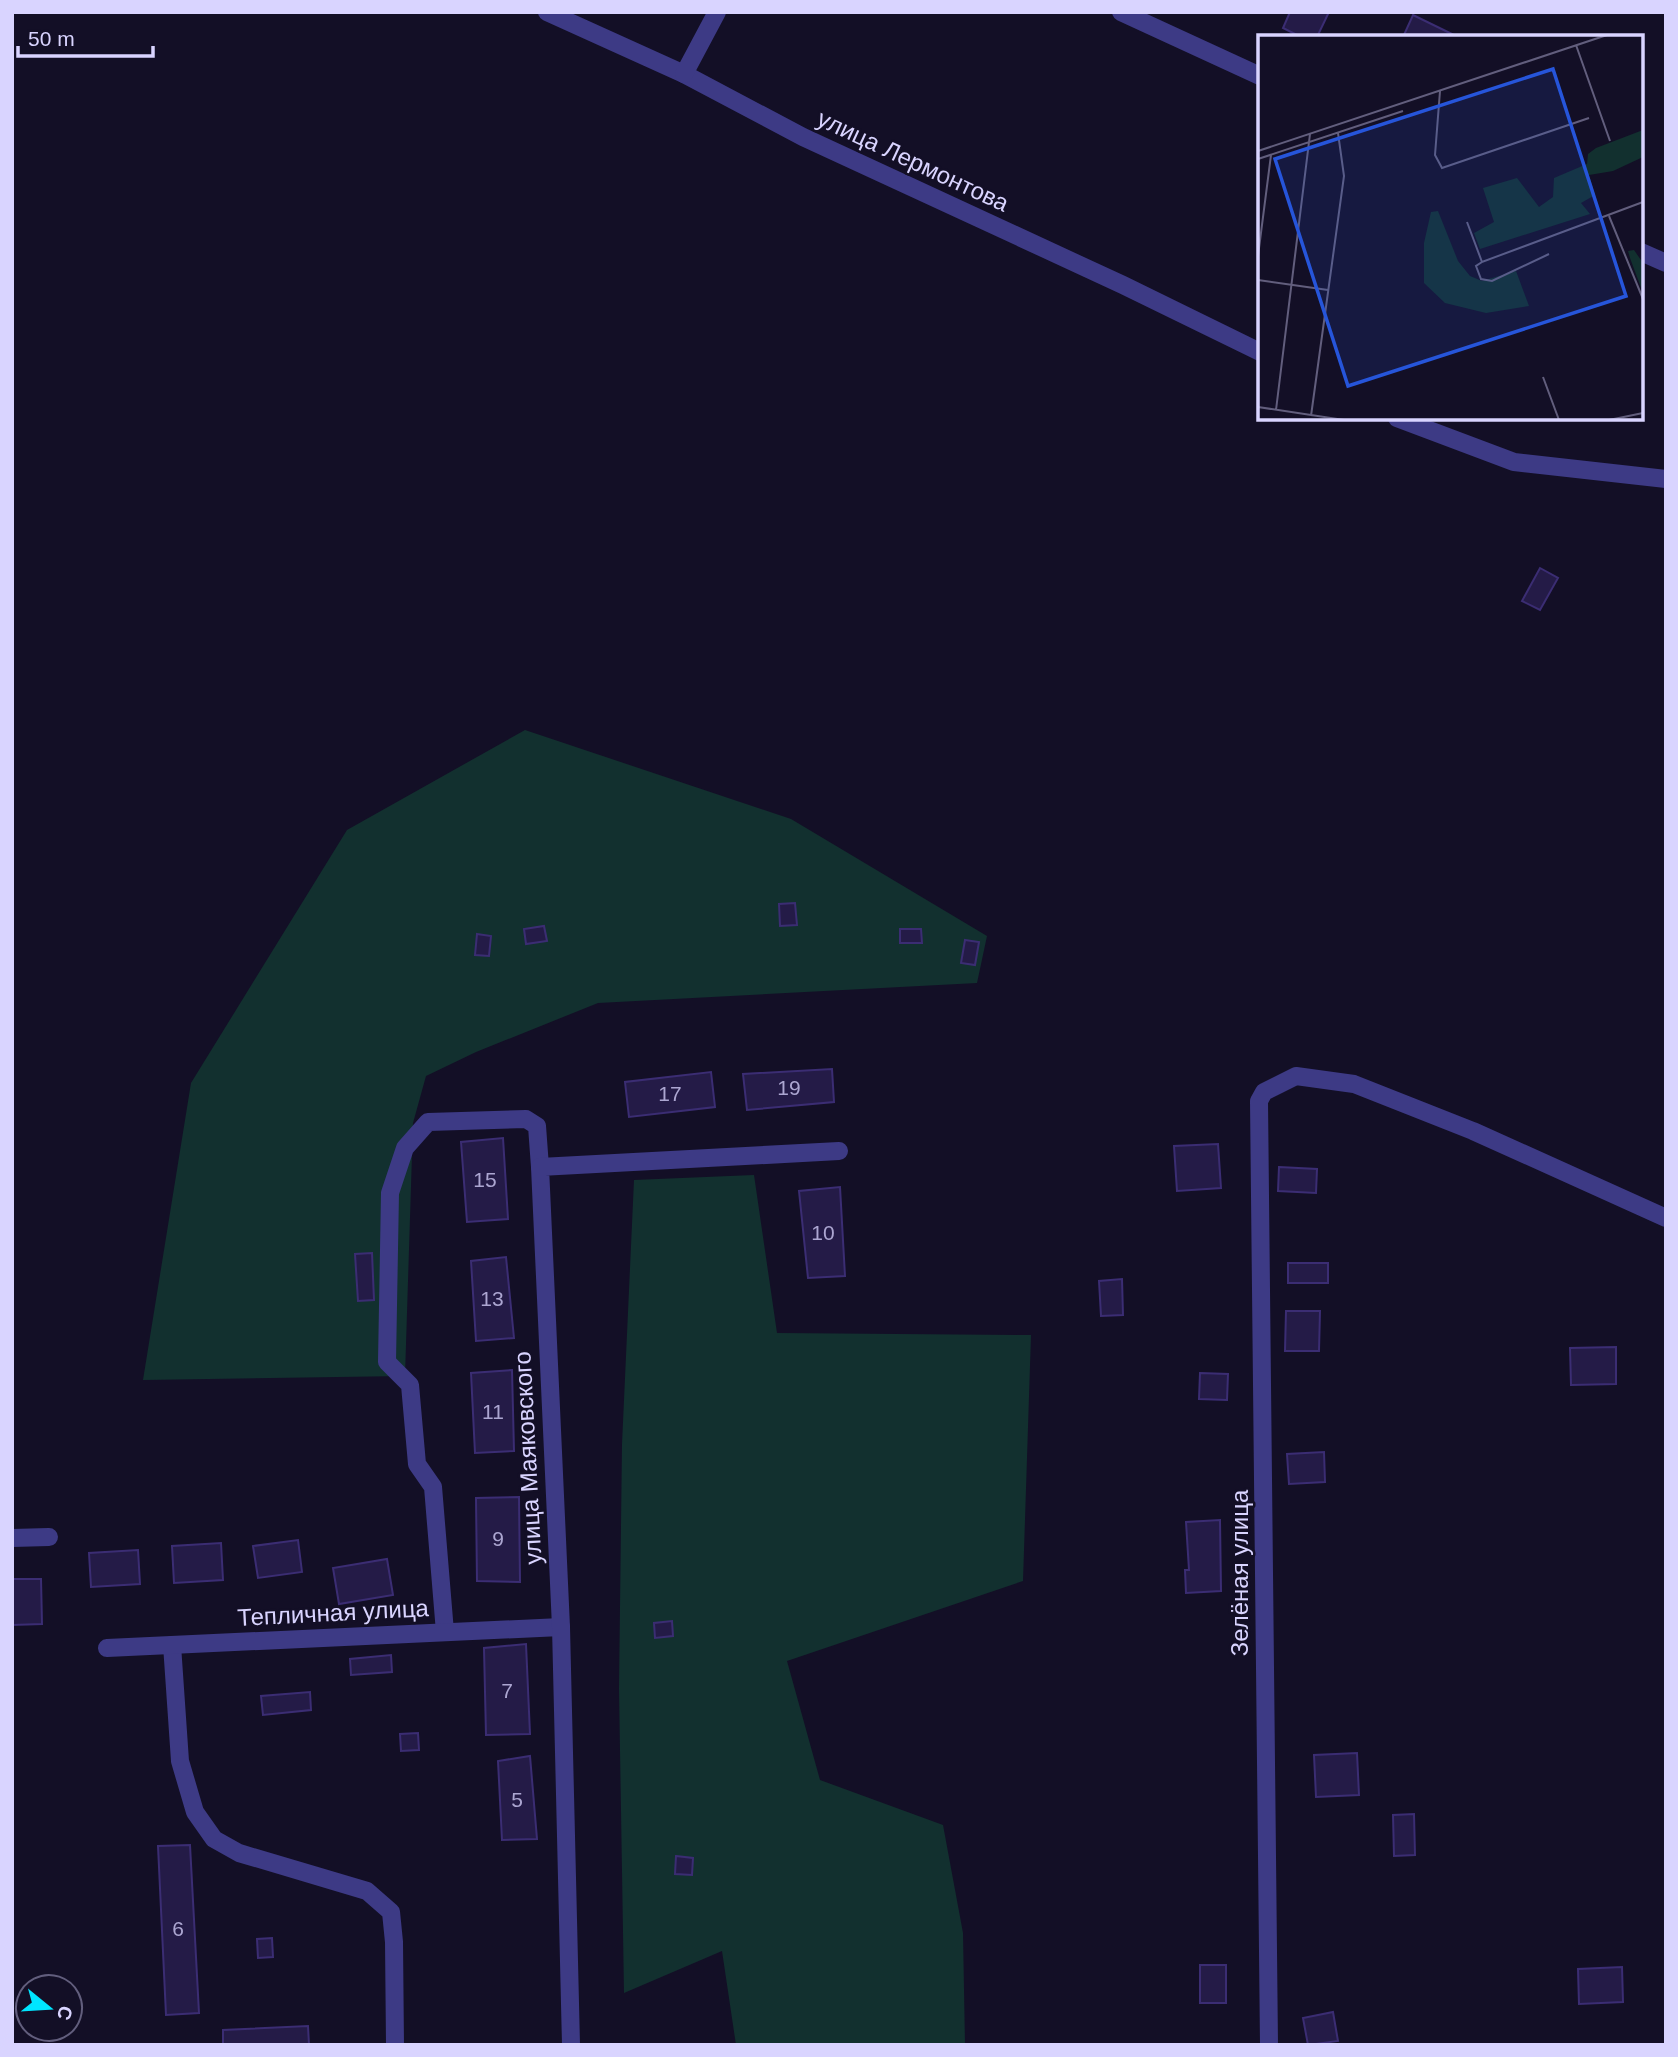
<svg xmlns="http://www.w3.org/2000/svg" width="1678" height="2057" viewBox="0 0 1678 2057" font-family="Arial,sans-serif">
<rect width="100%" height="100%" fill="#130f26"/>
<!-- green -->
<g fill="#12302f">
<polygon points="525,730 791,819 987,936 977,983 598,1003 476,1052 426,1076 413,1123 405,1376 143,1380 191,1083 347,830"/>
<polygon points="754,1175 777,1333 1031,1335 1023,1581 787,1661 820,1780 943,1825 963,1933 965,2045 736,2045 722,1951 624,1993 619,1689 622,1444 634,1180"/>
</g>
<!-- building -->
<g fill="#241b47" stroke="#3b2d73" stroke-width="2">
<polygon points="1290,12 1329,12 1317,37 1301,37 1283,28"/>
<polygon points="1413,15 1458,37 1403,37"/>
<polygon points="1540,568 1558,578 1540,610 1522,601"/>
<polygon points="795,903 797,925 780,926 779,904"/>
<polygon points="544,926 547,941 526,944 524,929"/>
<polygon points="900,929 921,929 922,943 900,943"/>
<polygon points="477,934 491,936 489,956 475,955"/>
<polygon points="965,940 979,942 975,965 961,963"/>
<polygon points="832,1069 834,1102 747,1110 743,1074"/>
<polygon points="711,1072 715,1107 629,1117 625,1082"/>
<polygon points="503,1138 508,1219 467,1222 461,1142"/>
<polygon points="1218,1144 1221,1188 1177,1191 1174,1146"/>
<polygon points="1279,1167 1317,1169 1316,1193 1278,1191"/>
<polygon points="840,1187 845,1276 808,1278 799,1191"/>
<polygon points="372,1253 374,1300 358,1301 355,1254"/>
<polygon points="506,1257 514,1338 476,1341 471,1261"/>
<rect x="1288" y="1263" width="40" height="20"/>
<polygon points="1122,1279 1123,1315 1101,1316 1099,1281"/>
<polygon points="1286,1311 1320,1311 1319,1351 1285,1351"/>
<polygon points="1616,1347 1616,1384 1571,1385 1570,1348"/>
<polygon points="512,1370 514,1451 475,1453 471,1373"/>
<polygon points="1200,1373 1228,1374 1227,1400 1199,1399"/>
<polygon points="1324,1452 1325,1482 1289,1484 1287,1454"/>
<polygon points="519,1497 520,1582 477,1581 476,1498"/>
<polygon points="1220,1520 1221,1591 1186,1593 1185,1570 1189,1570 1186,1522"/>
<polygon points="298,1540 302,1572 258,1578 253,1546"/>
<polygon points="221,1543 223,1580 174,1583 172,1546"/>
<polygon points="138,1550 140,1584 91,1587 89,1553"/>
<polygon points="387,1559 393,1595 339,1604 333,1568"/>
<polygon points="12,1579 41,1579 42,1624 12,1625"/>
<polygon points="672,1621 673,1636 655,1638 654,1623"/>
<polygon points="526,1644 530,1734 486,1735 484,1648"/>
<polygon points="391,1655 392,1672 351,1675 350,1659"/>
<polygon points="310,1692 311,1710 263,1715 261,1696"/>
<polygon points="418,1733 419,1750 401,1751 400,1734"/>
<polygon points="1357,1753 1359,1795 1316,1797 1314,1755"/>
<polygon points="530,1756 537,1839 502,1840 498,1761"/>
<polygon points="1414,1814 1415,1855 1394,1856 1393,1815"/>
<polygon points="190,1845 199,2013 166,2015 158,1846"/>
<polygon points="676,1856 693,1858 692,1875 675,1874"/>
<polygon points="272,1938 273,1957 258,1958 257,1939"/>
<rect x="1200" y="1965" width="26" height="38"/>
<polygon points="1622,1967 1623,2002 1579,2004 1578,1969"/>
<polygon points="1333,2012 1338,2041 1308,2045 1303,2018"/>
<polygon points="308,2026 309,2045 223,2045 223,2030"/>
</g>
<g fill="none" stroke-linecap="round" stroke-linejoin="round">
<!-- minor -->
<g stroke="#3d3a85" stroke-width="18">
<polyline points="547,12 684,74 803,137 1123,285 1260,352"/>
<polyline points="1121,12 1260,76"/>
<polyline points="684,74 717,12"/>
<polyline points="1641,252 1666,263"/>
<polyline points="1397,418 1514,462 1666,479"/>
<polyline points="12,1538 49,1537"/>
<polyline points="445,1632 433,1487 417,1464 410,1385 387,1362 390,1193 405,1148 428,1122 526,1119 537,1126 540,1167"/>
<polyline points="172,1645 180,1761 195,1812 214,1839 239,1853 367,1891 391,1912 394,1942 395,2045"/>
<polyline points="107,1648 561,1627"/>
<polyline points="571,2045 561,1627 540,1167 839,1151"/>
<polyline points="1269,2045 1259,1101 1264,1092 1296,1076 1354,1084 1473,1131 1666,1218"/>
</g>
</g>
<g text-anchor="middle" stroke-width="5" stroke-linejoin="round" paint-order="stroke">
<!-- number labels -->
<g font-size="21" fill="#aca6d1">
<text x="789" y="1095">19</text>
<text x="670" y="1101">17</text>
<text x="485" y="1187">15</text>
<text x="823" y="1240">10</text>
<text x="492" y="1306">13</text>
<text x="493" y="1419">11</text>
<text x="498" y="1546">9</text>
<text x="507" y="1698">7</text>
<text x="517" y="1807">5</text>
<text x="178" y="1936">6</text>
</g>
<!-- street labels -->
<g font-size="24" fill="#d9d4ff" stroke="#130f26">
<text transform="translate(913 161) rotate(25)" y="8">улица Лермонтова</text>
<text transform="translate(528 1458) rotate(-93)" y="8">улица Маяковского</text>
<text transform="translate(1240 1573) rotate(-90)" y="8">Зелёная улица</text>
<text transform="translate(333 1613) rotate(-3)" y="8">Тепличная улица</text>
</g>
</g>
<!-- overview -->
<g transform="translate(1258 35)">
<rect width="385" height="385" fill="#130f26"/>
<path d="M385 95V122L355 136 331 140 337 160 323 168 332 179 222 214 216 198 236 187 225 153 259 143 281 172 295 162 296 143 329 129 330 119 338 113ZM180 176 200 226 212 241 224 246 258 236 271 271 228 278 187 268 166 248V208L173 177ZM376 215 385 228V258L372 223 370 216Z" fill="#12302f"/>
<path fill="none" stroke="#625e7d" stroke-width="2" d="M318 10 352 106M182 56 177 120 184 133 331 83M0 116 349 0M0 124 145 76M351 181 385 264M209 187 224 227 385 167M0 221 13 120M224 227 218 231 223 244 234 246 291 219M0 245 70 255M285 342 301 385M0 372 86 385M18 375 52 99M53 381 86 141 80 98M351 385 385 378"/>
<path fill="#2655da" fill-opacity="0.15" stroke="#2655da" stroke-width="3.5" d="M295 34 368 261 90 351 17 124Z"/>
<rect width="385" height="385" fill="none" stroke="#d9d4ff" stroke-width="3.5"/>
</g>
<!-- border -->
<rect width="1678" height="2057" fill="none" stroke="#d9d4ff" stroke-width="28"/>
<!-- north arrow -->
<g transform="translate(49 2008) rotate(108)"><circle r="33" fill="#130f26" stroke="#625e7d" stroke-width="2"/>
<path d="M0-5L12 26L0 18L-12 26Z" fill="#00e5ff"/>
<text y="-10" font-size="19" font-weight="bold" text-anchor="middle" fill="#d9d4ff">С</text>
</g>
<!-- scale -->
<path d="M18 46v10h135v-10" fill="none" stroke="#d9d4ff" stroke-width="3.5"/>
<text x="28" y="46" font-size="21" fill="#d9d4ff" stroke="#130f26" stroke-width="5" paint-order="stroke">50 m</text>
</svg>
